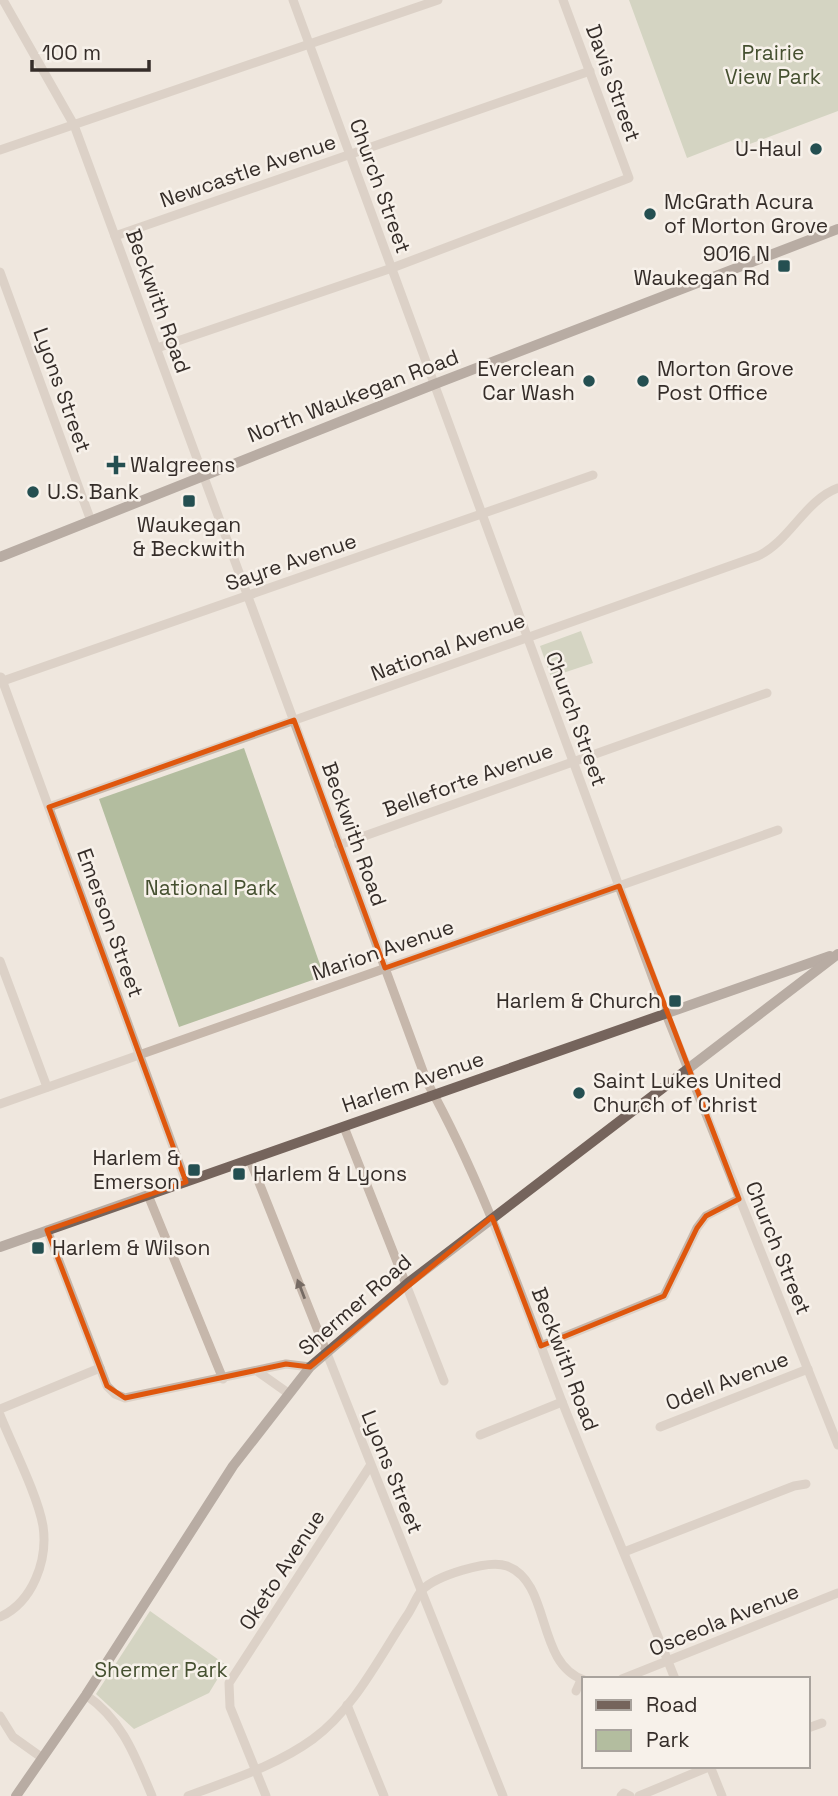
<svg xmlns="http://www.w3.org/2000/svg" width="838" height="1796" viewBox="0 0 838 1796" font-family="'Space Grotesk',sans-serif">
<rect width="100%" height="100%" fill="#efe7de"/>
<!-- green -->
<g fill="#b3bd9f">
<polygon points="629,0 838,0 838,111 747,145 736,139 687,158"/>
<polygon points="581,631 593,663 551,677 540,646"/>
<polygon points="244,748 324,976 179,1027 99,799"/>
<polygon points="150,1611 226,1665 209,1693 134,1729 96,1694"/>
</g>
<g fill="none" stroke-linecap="round" stroke-linejoin="round">
<!-- minor -->
<g stroke="#c6b7ab" stroke-width="9">
<path d="M3 0 74 125 427 1082C483 1183 520 1292 561 1399 598 1493 638 1585 675 1679"/>
<polyline points="293,0 666,1014 838,1445"/>
<polyline points="0,150 438,0"/>
<polyline points="115,236 590,71"/>
<polyline points="0,272 91,521"/>
<polyline points="157,348 392,268 629,178 563,0"/>
<polyline points="1,677 186,1182"/>
<polyline points="0,682 593,475"/>
<path d="M49 807 758 556C790 541 805 500 838 488"/>
<polyline points="339,845 767,693"/>
<polyline points="0,961 47,1087"/>
<polyline points="0,1104 778,830"/>
<polyline points="344,1127 444,1381"/>
<polyline points="250,1160 503,1796"/>
<polyline points="148,1195 223,1379"/>
<polyline points="47,1230 107,1386 115,1394 125,1398 286,1364 310,1367"/>
<polyline points="541,1346 664,1296 697,1228 706,1216 739,1199"/>
<polyline points="257,1371 288,1393"/>
<polyline points="0,1409 100,1368"/>
<path d="M0 1415C12 1445 38 1496 43 1526 48 1560 33 1602 0 1617"/>
<polyline points="660,1427 808,1369"/>
<polyline points="480,1435 562,1402"/>
<polyline points="624,1552 794,1486 806,1484"/>
<polyline points="622,1679 838,1593"/>
<polyline points="576,1691 581,1680"/>
<path d="M86 1695C123 1721 135 1756 152 1796"/>
<polyline points="347,1705 384,1796"/>
<polyline points="0,1716 13,1737 41,1757"/>
<polyline points="808,1728 822,1723"/>
<polyline points="710,1766 722,1796"/>
<path d="M188 1796C230 1780 276 1766 313 1739 353 1710 379 1658 406 1617 412 1609 416 1597 422 1590 436 1576 488 1559 507 1566 552 1583 535 1663 584 1680"/>
<polyline points="266,1796 230,1707 229,1683 370,1466"/>
<polyline points="621,1796 624,1793 630,1796"/>
<polyline points="639,1796 711,1766"/>
</g>
<!-- major -->
<g stroke="#75645c" stroke-width="10">
<polyline points="0,557 435,384 838,229"/>
<polyline points="0,1247 830,956"/>
<polyline points="16,1796 86,1695 233,1466 310,1367 408,1283 838,954"/>
</g>
</g>
<!-- one-way arrows -->
<defs><path id="oneway-solid" d="M-6-.8H1V-3.2L6.5 0L1 3.2V.8H-6Z" transform="scale(1.75)"/></defs>
<use fill="#766b64" href="#oneway-solid" transform="translate(301 1289) rotate(-111)"/>
<!-- marked area -->
<path d="M0 0H838V1796H0ZM294 720 385 968 619 886 739 1199 706 1216 697 1228 664 1296 541 1346 492 1217 310 1367 286 1364 125 1398 107 1386 47 1230 186 1182 49 807Z" fill="#efe7de" fill-opacity=".55" fill-rule="evenodd"/>
<path fill="none" stroke="#df570d" stroke-width="5" stroke-linejoin="round" d="M294 720 385 968 619 886 739 1199 706 1216 697 1228 664 1296 541 1346 492 1217 310 1367 286 1364 125 1398 107 1386 47 1230 186 1182 49 807Z"/>
<!-- markers -->
<g fill="#244f51" stroke="#f7f1ea" stroke-width="2.5">
<circle cx="816" cy="149" r="7"/>
<circle cx="650" cy="214" r="7"/>
<rect x="777" y="259" width="14" height="14" rx="3.5"/>
<circle cx="589" cy="381" r="7"/>
<circle cx="643" cy="381" r="7"/>
<path d="M112.5 454.5h7v7h7v7h-7v7h-7v-7h-7v-7h7z"/>
<circle cx="33" cy="492" r="7"/>
<rect x="182" y="494" width="14" height="14" rx="3.5"/>
<rect x="668" y="994" width="14" height="14" rx="3.5"/>
<circle cx="579" cy="1093" r="7"/>
<rect x="187" y="1163" width="14" height="14" rx="3.5"/>
<rect x="232" y="1167" width="14" height="14" rx="3.5"/>
<rect x="31" y="1241" width="14" height="14" rx="3.5"/>
</g>
<g text-anchor="middle" stroke-width="5" stroke-linejoin="round" paint-order="stroke">
<!-- park labels -->
<g font-size="21" fill="#455030" stroke="#f7f1ea">
<text x="773" y="60">Prairie<tspan x="773" dy="24">View Park</tspan></text>
<text x="211" y="895">National Park</text>
<text x="161" y="1677">Shermer Park</text>
</g>
<!-- street labels -->
<g font-size="21" fill="#352d29" stroke="#f7f1ea">
<text transform="translate(613 83) rotate(70)" y="7">Davis Street</text>
<text transform="translate(248 171) rotate(-19)" y="7">Newcastle Avenue</text>
<text transform="translate(380 186) rotate(70)" y="7">Church Street</text>
<text transform="translate(158 301) rotate(70)" y="7">Beckwith Road</text>
<text transform="translate(62 390) rotate(70)" y="7">Lyons Street</text>
<text transform="translate(353 396) rotate(-21)" y="7">North Waukegan Road</text>
<text transform="translate(291 562) rotate(-19)" y="7">Sayre Avenue</text>
<text transform="translate(448 647) rotate(-20)" y="7">National Avenue</text>
<text transform="translate(576 719) rotate(70)" y="7">Church Street</text>
<text transform="translate(468 780) rotate(-20)" y="7">Belleforte Avenue</text>
<text transform="translate(354 834) rotate(70)" y="7">Beckwith Road</text>
<text transform="translate(110 923) rotate(70)" y="7">Emerson Street</text>
<text transform="translate(383 950) rotate(-19)" y="7">Marion Avenue</text>
<text transform="translate(413 1082) rotate(-19)" y="7">Harlem Avenue</text>
<text transform="translate(778 1248) rotate(68)" y="7">Church Street</text>
<text transform="translate(355 1305) rotate(-41)" y="7">Shermer Road</text>
<text transform="translate(565 1359) rotate(69)" y="7">Beckwith Road</text>
<text transform="translate(727 1381) rotate(-21)" y="7">Odell Avenue</text>
<text transform="translate(392 1472) rotate(68)" y="7">Lyons Street</text>
<text transform="translate(282 1570) rotate(-57)" y="7">Oketo Avenue</text>
<text transform="translate(724 1620) rotate(-22)" y="7">Osceola Avenue</text>
</g>
<!-- poi labels -->
<g font-size="21" fill="#352d29" stroke="#f7f1ea" text-anchor="start">
<text x="802" y="156" text-anchor="end">U-Haul</text>
<text x="664" y="209">McGrath Acura<tspan x="664" dy="24">of Morton Grove</tspan></text>
<text x="770" y="261" text-anchor="end">9016 N<tspan x="770" dy="24">Waukegan Rd</tspan></text>
<text x="575" y="376" text-anchor="end">Everclean<tspan x="575" dy="24">Car Wash</tspan></text>
<text x="657" y="376">Morton Grove<tspan x="657" dy="24">Post Office</tspan></text>
<text x="130" y="472">Walgreens</text>
<text x="47" y="499">U.S. Bank</text>
<text x="189" y="532" text-anchor="middle">Waukegan<tspan x="189" dy="24">&amp; Beckwith</tspan></text>
<text x="661" y="1008" text-anchor="end">Harlem &amp; Church</text>
<text x="593" y="1088">Saint Lukes United<tspan x="593" dy="24">Church of Christ</tspan></text>
<text x="180" y="1165" text-anchor="end">Harlem &amp;<tspan x="180" dy="24">Emerson</tspan></text>
<text x="253" y="1181">Harlem &amp; Lyons</text>
<text x="52" y="1255">Harlem &amp; Wilson</text>
</g>
</g>
<!-- legend -->
<rect x="582" y="1677" width="228" height="91" fill="#f7f1ea" stroke="#a9a39d" stroke-width="2"/>
<rect x="596" y="1700" width="35" height="10" fill="#75645c" stroke="#a9a39d" stroke-width="2"/>
<text x="646" y="1712" font-size="21" fill="#352d29">Road</text>
<rect x="596" y="1730" width="35" height="21" fill="#b3bd9f" stroke="#a9a39d" stroke-width="2"/>
<text x="646" y="1747" font-size="21" fill="#352d29">Park</text>
<!-- scale -->
<path d="M32 60v10h117v-10" fill="none" stroke="#352d29" stroke-width="3.5"/>
<text x="42" y="60" font-size="21" fill="#352d29" stroke="#f7f1ea" stroke-width="5" paint-order="stroke">100 m</text>
</svg>
